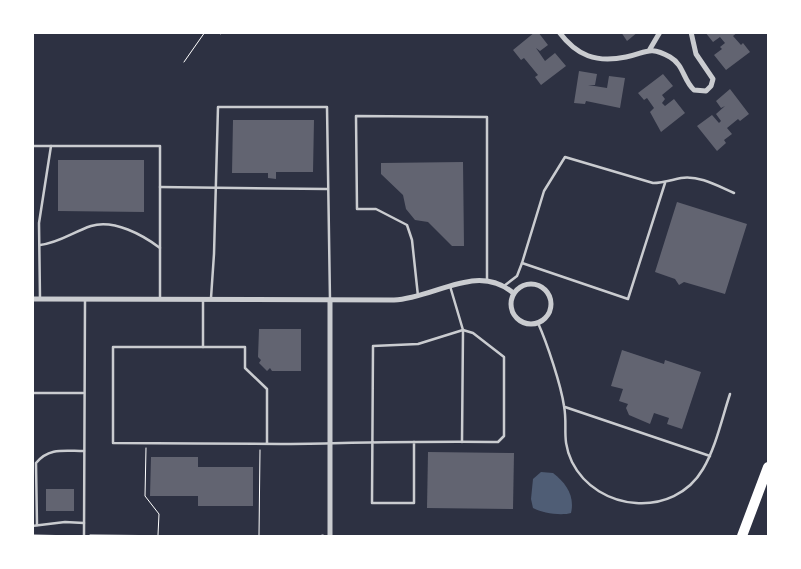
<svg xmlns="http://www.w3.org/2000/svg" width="801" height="569" viewBox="0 0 801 569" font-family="Arial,sans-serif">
<rect width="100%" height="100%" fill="#2d3142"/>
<!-- water -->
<path fill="#4f5d75" d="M541 472 553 473C566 483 575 496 571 513 561 516 542 513 533 508L531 499 533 479Z"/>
<!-- building -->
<g fill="#626471">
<polygon points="535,32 538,32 548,45 540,51 536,48 545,61 555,53 566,66 541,85 535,77 538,75 524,58 521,60 513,50"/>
<polygon points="621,32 638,32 627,41"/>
<polygon points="705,32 738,32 733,36 741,45 743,43 750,52 726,70 714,55 722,49 720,47 725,43 720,37 713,42"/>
<polygon points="579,71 597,74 595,85 588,85 607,88 609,76 625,78 620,108 586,101 585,104 574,103"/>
<polygon points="663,74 673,86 662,95 665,99 662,103 665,106 674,99 685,113 661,132 650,112 654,108 647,98 644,100 638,93"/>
<polygon points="730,89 749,114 740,121 738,119 727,128 732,134 724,140 726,143 717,151 697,126 712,115 719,123 721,121 716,114 725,106 721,108 716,101"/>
<polygon points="233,120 314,120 313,172 276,172 276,179 268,178 268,173 232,173"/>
<polygon points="58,160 144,160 144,212 58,211"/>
<polygon points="463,162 464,246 452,246 428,222 415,220 406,209 403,195 381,174 381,163"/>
<polygon points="677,202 747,224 725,294 684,282 679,285 675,279 655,272"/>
<polygon points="259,329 301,329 301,371 272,371 270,368 267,371 259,363 261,360 258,357"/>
<polygon points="622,350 664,364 665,360 701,372 682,429 667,424 669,418 654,413 650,424 629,415 626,408 628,404 619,401 623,389 611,386"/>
<polygon points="428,452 514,453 513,509 427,508"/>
<polygon points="151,457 198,457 198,467 253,467 253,506 198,506 198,496 150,496"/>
<rect x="46" y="489" width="28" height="22"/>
</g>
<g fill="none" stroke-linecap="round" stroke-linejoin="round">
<!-- path -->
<g stroke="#fff" stroke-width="1">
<polyline points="218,32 220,34"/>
<polyline points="184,62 205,32"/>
<polyline points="146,448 145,496 159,514 158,535"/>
<polyline points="32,535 79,536"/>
<polyline points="90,535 187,536"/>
<polyline points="259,536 260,450"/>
<polyline points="318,536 323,535"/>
<polyline points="337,536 474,536"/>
</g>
<!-- service -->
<g stroke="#caccd0" stroke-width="2.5">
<polyline points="32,146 160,146 160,298"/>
<polyline points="160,187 327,189"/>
<path d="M40 245C59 243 73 232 91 226 114 219 143 235 160 248"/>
<path d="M522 263 544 191 565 157 653 183C663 183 671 180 681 178 699 175 718 186 734 193"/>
<polyline points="450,286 463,330 462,442"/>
<polyline points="504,286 517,276 522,263 628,299 665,183"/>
<polyline points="418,296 412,240 407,225 376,209 357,209 356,116 487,117 487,281"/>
<polyline points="40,298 39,223 51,146"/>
<polyline points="211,298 214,254 218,107 327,107 330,300"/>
<path d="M538 323C547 343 561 385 564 406 568 427 561 439 572 462 597 512 674 519 703 469 716 447 722 418 730 394"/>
<polyline points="203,347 203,300"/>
<polyline points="32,393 83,393"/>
<polyline points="565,407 710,456"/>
<path d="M267 444V389L245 368V347H113V443C169 443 225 444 281 444 351 443 422 441 493 442H498L504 436V357L473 333 463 330 418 344 373 346 372 503H414V442"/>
<path d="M37 525 36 463C49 447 65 451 84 451"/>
<polyline points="32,526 65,522 84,523"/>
<polyline points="84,536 85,301"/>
</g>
<!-- minor -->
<g stroke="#caccd0" stroke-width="5">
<path d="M559 32C577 56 596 63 626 57 646 53 649 45 670 57 684 65 683 80 694 90L706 91 711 86 713 79 696 54 691 32"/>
<polyline points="650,49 660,32"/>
<circle cx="531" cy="304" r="20"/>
<path d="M32 299 394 300C435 298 476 263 512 292"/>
<polyline points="330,536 330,300"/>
</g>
<!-- motorway -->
<polyline stroke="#fff" stroke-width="10" points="742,536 768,467"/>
</g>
<!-- border -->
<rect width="801" height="569" fill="none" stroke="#ffffff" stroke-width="68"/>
</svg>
